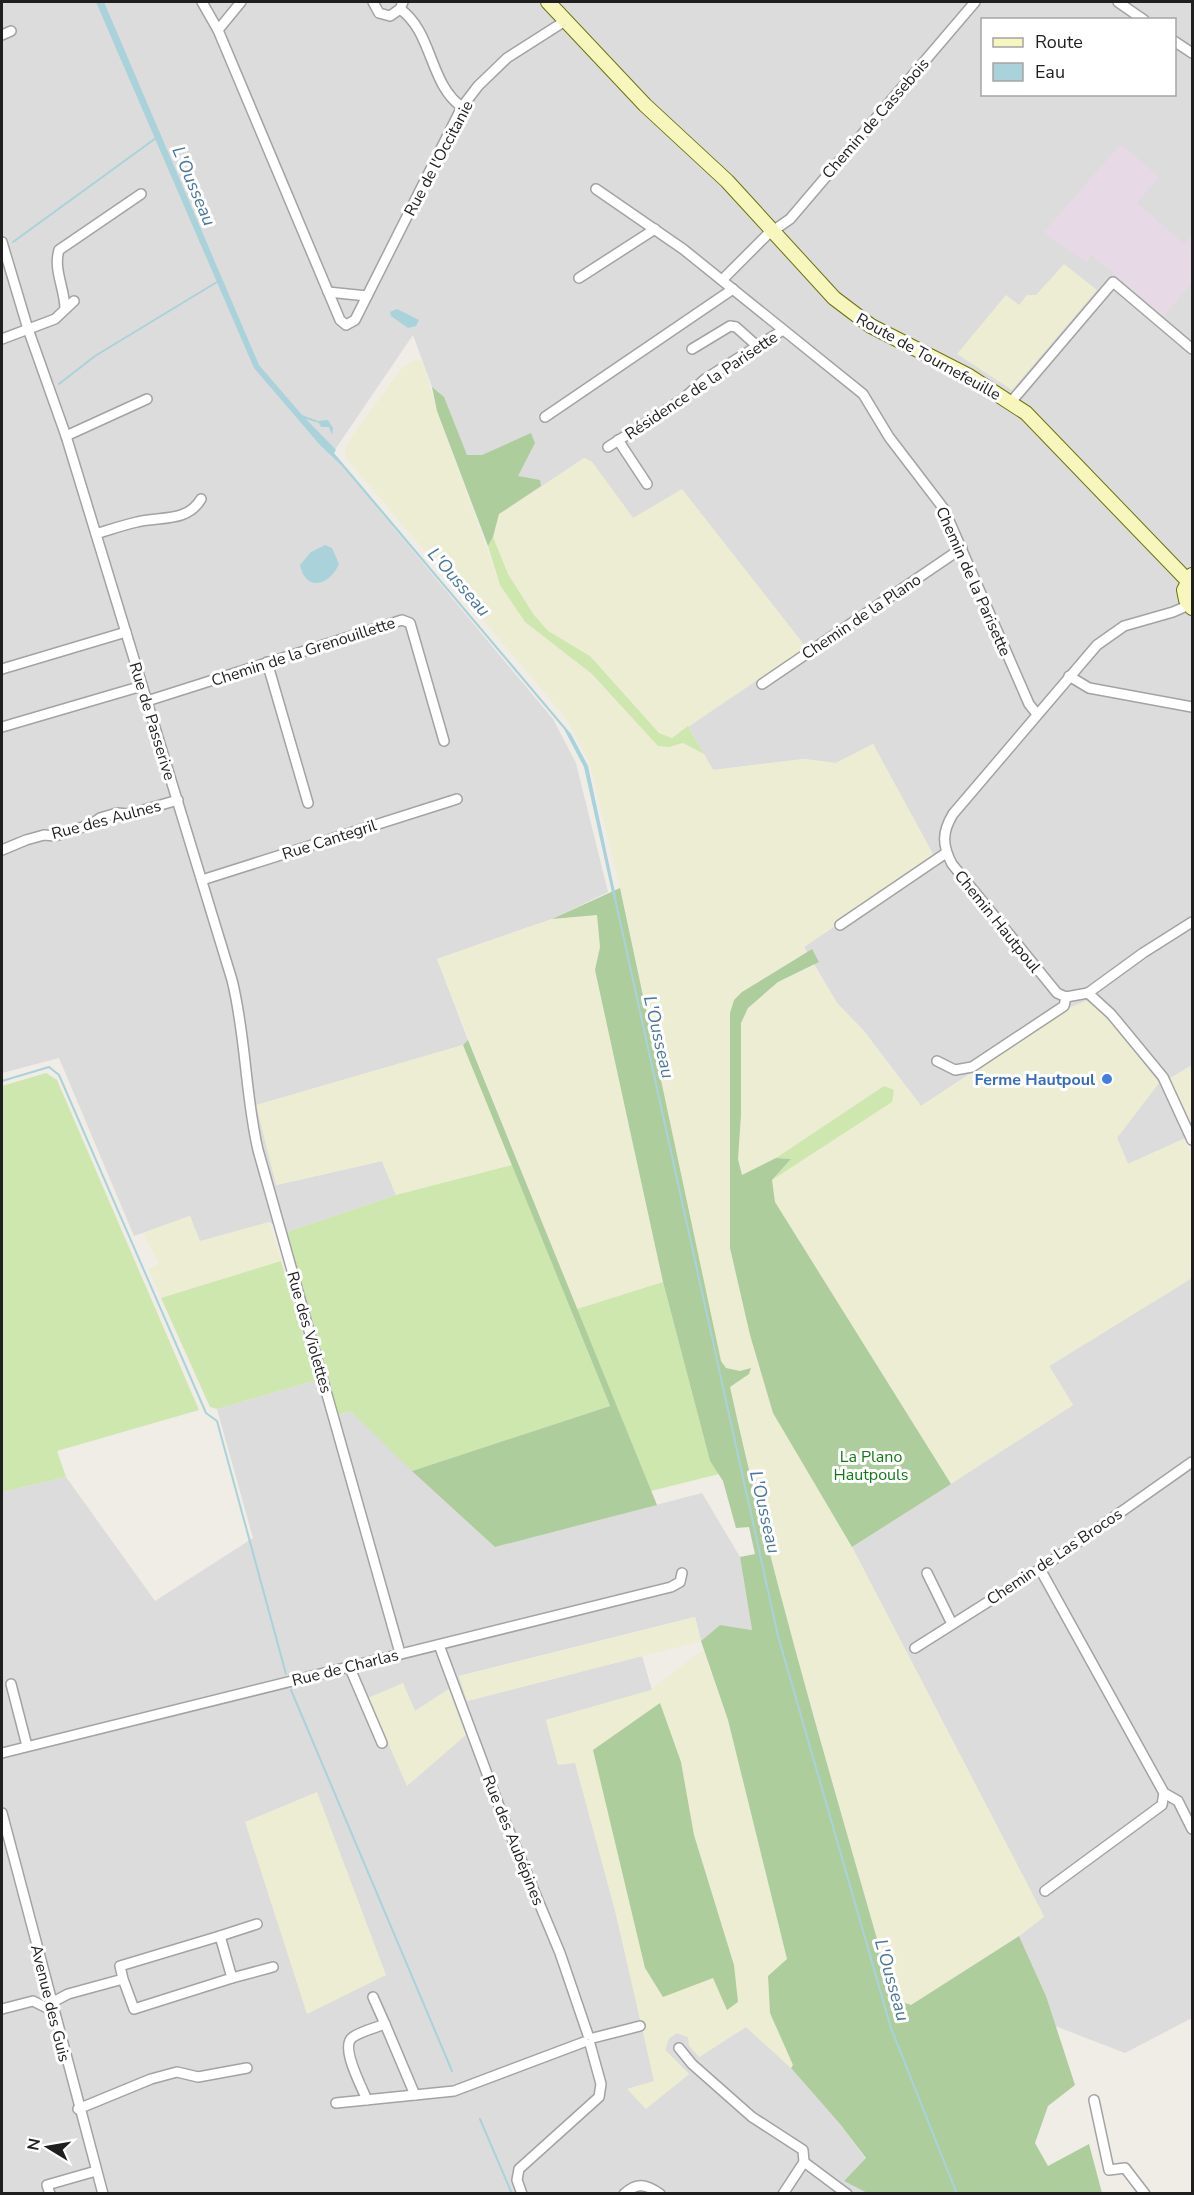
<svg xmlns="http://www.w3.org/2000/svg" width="1194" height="2195" viewBox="0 0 1194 2195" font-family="'Nunito Sans',sans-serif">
<rect width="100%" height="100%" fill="#f0ece6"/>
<!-- residential -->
<g fill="#dddcdc" fill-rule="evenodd">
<path d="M2 2H1192V1065L1169 1079 1192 1135 1128 1164 1117 1138 1071 1007 921 1106 863 1030 837 1003 804 947 935 858 873 744 836 763 804 759 713 770 688 726 806 647 633 518 592 462 584 458 483 526 413 335 332 454 553 719 576 763 608 892 552 919 437 959 468 1040 463 1045 257 1105 277 1185 382 1161 396 1195 287 1232 269 1222 199 1242 190 1216 134 1236 59 1058 2 1073ZM982 20H1174V94H982Z"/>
<polygon points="1192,1278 1192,2018 1125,2053 1055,2026 1046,1996 1019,1936 1044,1917 852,1547 1073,1405 1049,1366"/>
<path d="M317 1380 339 1415 350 1411 495 1547 702 1493 740 1557 752 1630 720 1625 701 1641 695 1617 459 1676 467 1701 642 1656 652 1690 546 1720 558 1764 575 1762 615 1910 655 2081 628 2089 646 2108 689 2074 665 2050 669 2038 677 2033 688 2037 699 2057 746 2027 791 2068 840 2124 866 2159 844 2181 867 2193H2V1492L66 1477 155 1601 253 1538 217 1409ZM403 1684 415 1711 449 1689 407 1786Z"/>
</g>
<!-- industrial -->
<polygon fill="#e8d9e6" points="1121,144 1159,177 1137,203 1184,244 1192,234 1192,283 1164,316 1092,255 1086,263 1044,232"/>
<!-- farmland -->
<g fill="#ededd3" fill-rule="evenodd">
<polygon points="1064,264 1097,290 1012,390 957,354 1006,295 1019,305 1027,295 1036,295"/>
<polygon points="422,360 437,411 500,585 525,622 592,674 669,747 683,743 704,754 713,770 804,759 836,763 873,744 935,858 804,947 805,952 742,992 734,1000 730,1014 730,1248 750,1335 773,1412 852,1547 1044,1916 1019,1936 911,2005 894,1999 780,1595 730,1387 749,1374 750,1368 740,1371 726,1368 721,1361 625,908 589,761 566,718 347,459 345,451 350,439 402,368 413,361"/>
<polygon points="585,458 592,462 633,518 682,489 806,647 672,738 659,733 590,656 548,631 534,615 508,574 493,537 499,514"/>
<polygon points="597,915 600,947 595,970 663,1282 577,1309 437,959 552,919"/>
<polygon points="814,966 837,1003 863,1030 921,1106 1071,1007 1090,999 1107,1015 1159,1083 1117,1138 1128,1164 1184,1139 1192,1155 1192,1278 1049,1366 1073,1405 951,1484 775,1202 772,1180 892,1102 884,1086 776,1158 742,1176 738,1159 741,1115 741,1023 748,1008 778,982"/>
<polygon points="463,1045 512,1165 396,1195 382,1161 276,1185 256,1105"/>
<polygon points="1192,1065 1192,1131 1169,1079"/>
<polygon points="190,1216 200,1241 269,1222 281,1261 161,1298 149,1269 159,1264 143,1233"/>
<polygon points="695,1617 701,1641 467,1701 459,1676"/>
<path d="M703 1649 728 1720 787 1959 768 1976 770 2013 793 2065 791 2068 746 2027 699 2057 689 2046 688 2037 677 2033 669 2038 665 2050 689 2074 646 2109 627 2089 654 2081 615 1910 575 1763 558 1765 546 1720 651 1690ZM659 1703 681 1762 694 1835 734 1965 726 2009 713 1977Z"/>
<polygon points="403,1683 415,1711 449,1689 466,1735 407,1786 368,1698"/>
<polygon points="317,1792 386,1975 307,2014 245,1822"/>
</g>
<!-- grass -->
<g fill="#cee7af">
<polygon points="493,537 508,574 534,615 548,631 590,656 659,733 672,738 688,726 704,754 683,743 669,747 658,746 592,674 525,622 500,585 488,546"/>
<polygon points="46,1073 57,1080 199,1410 57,1451 66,1477 2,1492 2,1086"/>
<polygon points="884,1086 894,1090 892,1102 772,1180 791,1159 776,1158"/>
<polygon points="512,1165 610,1406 412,1471 350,1411 339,1415 287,1232 396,1195"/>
<polygon points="281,1261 317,1380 217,1409 210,1407 161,1298"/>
<polygon points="663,1282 710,1461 719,1474 651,1491 577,1309"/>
</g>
<!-- forest -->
<g fill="#aecd9d">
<polygon points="432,387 444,397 467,455 482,455 531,433 535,443 518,476 540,480 541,486 499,514 493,537 488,546 437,411"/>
<path d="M620 888 721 1361 726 1368 740 1371 751 1368 749 1374 730 1387C775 1593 837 1796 894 1999L911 2005 1019 1936 1046 1996 1075 2085 1048 2106 1035 2143 1048 2166 1089 2144 1102 2193H867L844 2181 866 2158 840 2124 791 2068 793 2065 770 2013 768 1976 787 1959 728 1720 701 1641 720 1625 752 1630 740 1557 755 1554 749 1527 736 1528 723 1481 710 1461 663 1282 595 970 600 947 597 915 552 919Z"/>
<polygon points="812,949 819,962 778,982 748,1008 741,1023 741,1115 738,1159 742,1175 776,1158 791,1159 772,1180 775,1202 951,1484 852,1547 773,1413 750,1335 730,1248 730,1013 734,1000 742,992"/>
<polygon points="468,1040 657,1505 495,1547 412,1471 610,1406 463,1045"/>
<polygon points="660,1703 681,1762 694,1835 734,1965 738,2002 727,2010 713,1978 663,1997 645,1968 593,1750"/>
</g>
<!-- water -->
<g fill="#a9d2db">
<polygon points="96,2 104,2 259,365 302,415 318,421 328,420 333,428 332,435 329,427 321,427 319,423 306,419 336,450 334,453 571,734 588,766 616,897 613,897 584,767 564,729 341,465 320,445 254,368"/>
<polygon points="397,309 419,320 416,326 408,328 391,316 390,312"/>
<path d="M325 545 332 548 339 564C330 585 306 593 300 565L311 552Z"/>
</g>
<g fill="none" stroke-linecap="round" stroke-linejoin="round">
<!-- stream -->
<g stroke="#a9d2db" stroke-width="2">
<polyline points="13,242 156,138"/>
<polyline points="59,384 95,356 217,282"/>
<polyline points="614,894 778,1636 891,2028 957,2194"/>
<polyline points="2,1081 49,1067 59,1075 206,1413 217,1421 286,1674"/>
<polyline points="291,1690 452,2071"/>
<polyline points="480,2119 512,2194"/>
</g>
<defs>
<g id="street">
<polyline points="202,2 218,30"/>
<polyline points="241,2 218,30 340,320 346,325 355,320 462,107 478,86 507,58 565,21"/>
<polyline points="373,2 379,13 390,16 400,9 403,2"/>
<polyline points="1118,2 1144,20"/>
<path d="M400 9C433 32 429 84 462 107"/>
<polyline points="2,35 11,31"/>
<polyline points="1174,41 1192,53"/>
<polyline points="596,189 683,249 863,394 889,437 944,509 1029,704 1037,714"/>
<path d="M2 242 28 329 66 436 232 980C246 1036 245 1094 258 1150L400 1653"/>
<polyline points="579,278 655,229"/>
<polyline points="722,280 767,235 790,219 975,2"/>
<polyline points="328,292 367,296"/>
<path d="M65 309C65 289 53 270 59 250L141 194"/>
<polyline points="2,339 55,319 74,301"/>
<polyline points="692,349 730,326 736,327 756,345"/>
<polyline points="1011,402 1113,282 1192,349"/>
<polyline points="545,417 733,289"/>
<polyline points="66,436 147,399"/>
<polyline points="618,440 647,484"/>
<polyline points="608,447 683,399 705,379 783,330"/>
<path d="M96 534C109 530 123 525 137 522 159 516 187 523 201 499"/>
<path d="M1189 605 1173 612 1124 626 1097 645 953 814C942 832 942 845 952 864L1057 993 1066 997 1088 993 1111 1014 1163 1077 1192 1140"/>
<polyline points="267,662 308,803"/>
<polyline points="2,669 126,632"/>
<polyline points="1069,676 1089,688 1192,707"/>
<polyline points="762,684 962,548"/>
<polyline points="147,701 402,620 410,623 444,741"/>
<polyline points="2,727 142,686"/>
<polyline points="2,850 26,840 44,835 55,836 92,824 100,818 117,813 129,814 178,800"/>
<polyline points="202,880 457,799"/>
<polyline points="840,925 946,853"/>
<polyline points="1088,993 1143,953 1192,922"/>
<polyline points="937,1061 955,1070 972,1067 1064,1006 1066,997"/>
<polyline points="1040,1569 1164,1793 1178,1801 1192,1829"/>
<polyline points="927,1573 952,1624"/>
<polyline points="439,1645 502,1814 560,1953 588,2035"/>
<polyline points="915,1648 1040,1569 1192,1462"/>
<polyline points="349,1666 382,1743"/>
<polyline points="11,1684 27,1746"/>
<polyline points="2,1753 671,1587 680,1582 682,1573"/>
<polyline points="2,1813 103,2194"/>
<polyline points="1045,1891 1162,1805 1164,1793"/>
<polyline points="220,1936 257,1924"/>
<polyline points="232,1978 273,1967"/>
<polyline points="373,1997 385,2024"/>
<polyline points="51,2003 68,1994 123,1979 134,2009 232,1978 220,1936 120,1966 123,1979"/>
<polyline points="2,2009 33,2001 45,2007 52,2006"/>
<polyline points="593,2038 640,2026"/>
<polyline points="679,2048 692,2064 752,2117 803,2150 804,2162 783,2194"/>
<path d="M367 2100C362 2087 339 2046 353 2037 362 2031 375 2028 385 2024L415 2095"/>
<polyline points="1094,2100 1109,2170 1125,2168 1145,2194"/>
<polyline points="336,2103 454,2091 584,2042"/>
<polyline points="78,2109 151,2079 177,2072 198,2077 247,2068"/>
<polyline points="804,2162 847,2194"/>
<polyline points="50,2194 47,2185 96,2171"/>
<polyline points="522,2194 517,2180 519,2169 599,2097 601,2084 590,2044"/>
<path d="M624 2194C637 2182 646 2184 660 2194"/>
</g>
<g id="secondary">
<polyline points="548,2 645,105 727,181 834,298 871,326 969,376 1026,413 1187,580"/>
<polyline points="1192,575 1184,590 1186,600 1192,608"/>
</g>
</defs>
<!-- street casing -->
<use href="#street" stroke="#a3a3a3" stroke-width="12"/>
<!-- secondary casing -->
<use href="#secondary" stroke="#6d720b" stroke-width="16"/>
<!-- street -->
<use href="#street" stroke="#fff" stroke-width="9"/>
<!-- secondary -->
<use href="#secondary" stroke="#f6f6bd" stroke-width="14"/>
</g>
<!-- markers -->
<circle fill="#3f7fe0" stroke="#fff" stroke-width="2" cx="1107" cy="1079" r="6"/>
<g text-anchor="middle" stroke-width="6" stroke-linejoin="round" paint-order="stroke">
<!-- street labels -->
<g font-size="16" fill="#1f1f1f" stroke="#fff">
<text transform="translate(875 118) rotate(-49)" y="6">Chemin de Cassebois</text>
<text transform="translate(438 158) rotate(-62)" y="6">Rue de l'Occitanie</text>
<text transform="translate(929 356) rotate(29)" y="6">Route de Tournefeuille</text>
<text transform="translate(701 385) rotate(-34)" y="6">Résidence de la Parisette</text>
<text transform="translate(974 581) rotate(66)" y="6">Chemin de la Parisette</text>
<text transform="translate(861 616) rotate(-34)" y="6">Chemin de la Plano</text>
<text transform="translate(303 651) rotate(-18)" y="6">Chemin de la Grenouillette</text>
<text transform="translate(153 721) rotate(73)" y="6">Rue de Passerive</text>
<text transform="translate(106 819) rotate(-15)" y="6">Rue des Aulnes</text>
<text transform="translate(329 839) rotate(-18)" y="6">Rue Cantegril</text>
<text transform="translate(998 921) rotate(51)" y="6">Chemin Hautpoul</text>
<text transform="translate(310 1332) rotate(74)" y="6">Rue des Violettes</text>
<text transform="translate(1054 1556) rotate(-34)" y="6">Chemin de Las Brocos</text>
<text transform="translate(345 1667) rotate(-14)" y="6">Rue de Charlas</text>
<text transform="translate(514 1840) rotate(68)" y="6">Rue des Aubépines</text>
<text transform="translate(51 2003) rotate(76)" y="6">Avenue des Guis</text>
</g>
<!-- shop labels -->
<g font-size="16" font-weight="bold" fill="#366cbe" stroke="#fff" text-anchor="end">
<text x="1095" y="1085">Ferme Hautpoul</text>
</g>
<!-- park labels -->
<g font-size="16" fill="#117a14" stroke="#fff">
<text x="871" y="1462">La Plano<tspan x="871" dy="18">Hautpouls</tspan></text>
</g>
<!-- water labels -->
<g font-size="18" font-style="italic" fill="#4a789c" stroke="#fff">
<text transform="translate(194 186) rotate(67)" y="6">L'Ousseau</text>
<text transform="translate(459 582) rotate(49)" y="6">L'Ousseau</text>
<text transform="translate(659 1037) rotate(77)" y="6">L'Ousseau</text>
<text transform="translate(765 1512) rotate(77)" y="6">L'Ousseau</text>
<text transform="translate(892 1980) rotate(74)" y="6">L'Ousseau</text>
</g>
</g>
<!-- border -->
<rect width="1194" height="2195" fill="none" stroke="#1f1f1f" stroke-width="6"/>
<!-- legend -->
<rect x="981" y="18" width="195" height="78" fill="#ffffff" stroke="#a5a5a5" stroke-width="1.5"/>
<rect x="993" y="38" width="30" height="9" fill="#f6f6bd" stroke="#a5a5a5" stroke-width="1.5"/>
<text x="1035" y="48" font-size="18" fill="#1f1f1f">Route</text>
<rect x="993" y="63" width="30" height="18" fill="#a9d2db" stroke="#a5a5a5" stroke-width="1.5"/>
<text x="1035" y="78" font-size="18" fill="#1f1f1f">Eau</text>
<!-- north arrow -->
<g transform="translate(48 2147) rotate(281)" stroke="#ffffff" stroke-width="4.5" paint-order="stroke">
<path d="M0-4.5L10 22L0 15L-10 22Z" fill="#1f1f1f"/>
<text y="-9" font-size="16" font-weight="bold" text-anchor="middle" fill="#1f1f1f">N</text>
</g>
</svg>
